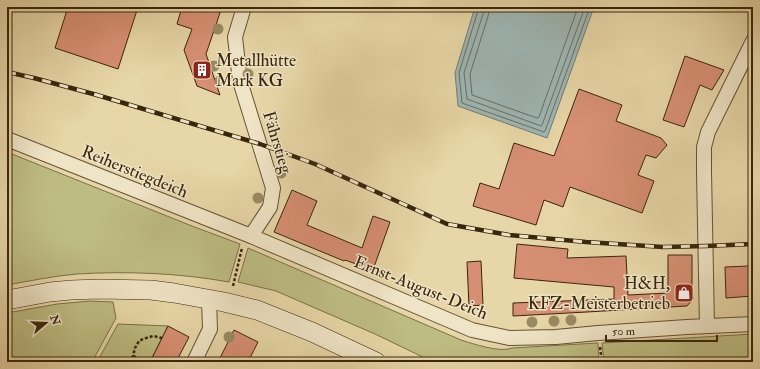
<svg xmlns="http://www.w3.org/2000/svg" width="760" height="369" viewBox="0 0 760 369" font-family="'IM FELL Double Pica',serif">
<rect width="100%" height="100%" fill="#e7d6a7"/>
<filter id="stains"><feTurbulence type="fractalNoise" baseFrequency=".005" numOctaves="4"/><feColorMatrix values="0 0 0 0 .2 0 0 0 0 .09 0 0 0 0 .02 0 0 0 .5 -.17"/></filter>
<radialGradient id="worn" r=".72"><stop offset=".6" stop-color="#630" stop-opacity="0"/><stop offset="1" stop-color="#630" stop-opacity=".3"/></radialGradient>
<!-- green -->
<g fill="#bdbc82" stroke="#7b7148">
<path d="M7 152 192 226 240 244 229 282C179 273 127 271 77 274 53 276 30 281 7 285Z"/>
<path d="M248 248 461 340C474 344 500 353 512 348L598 343 599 362H433L375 334 276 291 238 282Z"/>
<polygon points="90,301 113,302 116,318 92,362 7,362 7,313 57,304"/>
<polygon points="118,324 168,326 150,362 97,362"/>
<polygon points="753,334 753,362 604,362 602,343"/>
</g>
<!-- water -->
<polygon fill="#9db6b4" stroke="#757c71" points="475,7 594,7 547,138 458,106 455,73"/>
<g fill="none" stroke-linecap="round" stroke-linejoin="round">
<!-- shore -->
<g stroke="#6b6e60" stroke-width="1">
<polyline points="479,7 459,73 462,103 544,132 545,131 590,7"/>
<polyline points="484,7 484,11 464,73 467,99 541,126 542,125 585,7"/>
<polyline points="490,7 489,13 470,74 472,95 537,118 539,117 578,7"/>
</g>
</g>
<!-- building -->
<g fill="#d78f73" stroke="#39260d">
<polygon points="68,7 138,7 118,69 55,48"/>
<polygon points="182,7 222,7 206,54 220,95 197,86 184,50 192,29 177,24"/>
<polygon points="685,56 724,70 712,90 700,85 684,127 663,120"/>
<polygon points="579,89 622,105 616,121 661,138 667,145 656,158 646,155 638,175 654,181 642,213 570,187 563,207 544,200 536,225 473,206 480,183 499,189 514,143 554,156"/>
<polygon points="292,190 317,201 307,225 362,248 373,216 390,222 373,270 345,260 344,261 274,232"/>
<polygon points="517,244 568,249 567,258 626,256 628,295 668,293 668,255 692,255 692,288 693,299 687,306 587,312 513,316 513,303 614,299 614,287 514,278"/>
<polygon points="481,261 483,305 469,306 467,262"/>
<polygon points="749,266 749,272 753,272 753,296 726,298 725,267"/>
<polygon points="168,326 189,337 176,362 150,362"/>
<polygon points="234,330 258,342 248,362 218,362"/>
</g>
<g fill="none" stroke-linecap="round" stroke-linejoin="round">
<defs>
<g id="minor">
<polyline points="244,7 235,37 240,81 273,188 270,207 251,236"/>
<polyline points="7,139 251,236 472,330 509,338 556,337 598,333 687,327 753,324"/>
<polyline points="707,326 704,172 704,147 708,132 753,41"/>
<polyline points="194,362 210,329 209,299"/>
</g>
<polyline id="secondary" points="7,300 50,292 71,290 99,289 151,290 174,293 224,302 257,310 312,332 376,362"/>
</defs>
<!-- minor casing -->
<use href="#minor" stroke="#645234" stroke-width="16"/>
<!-- secondary casing -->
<use href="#secondary" stroke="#39260d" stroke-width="20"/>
<!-- path -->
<g stroke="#39260d" stroke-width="2.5" stroke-dasharray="3 2" stroke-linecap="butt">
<polyline points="233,286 242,248"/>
<polyline points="600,347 602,362"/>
<polyline points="133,356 147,362"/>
<polyline points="129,362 133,356 135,348 139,341 143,339 153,336 162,338"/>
</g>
<!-- minor -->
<use href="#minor" stroke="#efe4c6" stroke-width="14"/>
<!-- secondary -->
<use href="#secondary" stroke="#efe4c6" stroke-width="19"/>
<defs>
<polyline id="rail" points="7,72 34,78 97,95 260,144 315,164 447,224 509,235 586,242 663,247 706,246 753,244"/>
</defs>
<!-- rail casing -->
<use href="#rail" stroke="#39260d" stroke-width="4.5"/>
<!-- rail -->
<use href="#rail" stroke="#efe4c6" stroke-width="3" stroke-dasharray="9" stroke-linecap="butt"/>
</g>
<!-- trees -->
<g fill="#998a62">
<circle cx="218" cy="29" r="5.5"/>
<circle cx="214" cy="66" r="5.5"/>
<circle cx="248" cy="74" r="5.5"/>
<circle cx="220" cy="81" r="5.5"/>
<circle cx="281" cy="173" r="5.5"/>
<circle cx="258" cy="198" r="5.5"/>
<circle cx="571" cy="320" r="5.5"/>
<circle cx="554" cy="321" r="5.5"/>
<circle cx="532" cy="322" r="5.5"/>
<circle cx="229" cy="337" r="5.5"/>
</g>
<!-- icons -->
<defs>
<symbol id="building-square" viewBox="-11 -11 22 22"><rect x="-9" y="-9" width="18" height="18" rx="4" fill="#8f2418" stroke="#efe4c6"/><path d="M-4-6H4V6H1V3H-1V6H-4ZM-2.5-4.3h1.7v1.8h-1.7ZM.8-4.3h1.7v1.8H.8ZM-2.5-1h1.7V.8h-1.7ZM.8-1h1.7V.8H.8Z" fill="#fff"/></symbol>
<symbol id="shop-square" viewBox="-11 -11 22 22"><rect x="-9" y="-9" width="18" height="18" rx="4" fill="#8f2418" stroke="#efe4c6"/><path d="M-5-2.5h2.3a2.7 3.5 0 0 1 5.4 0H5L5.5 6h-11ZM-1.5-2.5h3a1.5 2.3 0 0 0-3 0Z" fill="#fff"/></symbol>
</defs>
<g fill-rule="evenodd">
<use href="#building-square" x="191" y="59" width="22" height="22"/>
<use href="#shop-square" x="673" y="282" width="22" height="22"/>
</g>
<g text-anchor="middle" stroke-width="3" stroke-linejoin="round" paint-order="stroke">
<!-- poi labels -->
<g font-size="17" fill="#39260d" stroke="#efe4c6" text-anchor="start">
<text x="216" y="66">Metallhütte<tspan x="216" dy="20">Mark KG</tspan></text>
<text x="670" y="289" text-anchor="end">H&amp;H,<tspan x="670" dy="20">KFZ-Meisterbetrieb</tspan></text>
</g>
<!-- street labels -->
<g font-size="17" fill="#39260d" stroke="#efe4c6">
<text transform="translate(278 142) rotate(73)" y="6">Fährstieg</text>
<text transform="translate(135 171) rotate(22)" y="6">Reiherstiegdeich</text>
<text transform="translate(421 287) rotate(22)" y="6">Ernst-August-Deich</text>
</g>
</g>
<!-- margin -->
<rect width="760" height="369" fill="none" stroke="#e7d6a7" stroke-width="24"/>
<rect x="8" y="8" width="744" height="353" fill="none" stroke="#39260d" stroke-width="2"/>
<rect x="12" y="12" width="736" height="345" fill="none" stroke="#39260d"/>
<!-- north arrow -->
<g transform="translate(46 323) rotate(71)" stroke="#efe4c6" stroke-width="3" paint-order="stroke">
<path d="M0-3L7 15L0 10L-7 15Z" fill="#39260d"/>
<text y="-6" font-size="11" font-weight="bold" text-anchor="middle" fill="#39260d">N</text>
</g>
<!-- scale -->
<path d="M606 335v6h111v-6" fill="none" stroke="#39260d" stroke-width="2"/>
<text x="612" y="335" font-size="12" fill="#39260d" stroke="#efe4c6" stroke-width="3" paint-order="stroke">50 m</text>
<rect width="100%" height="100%" filter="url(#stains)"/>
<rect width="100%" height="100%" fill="url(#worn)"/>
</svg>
